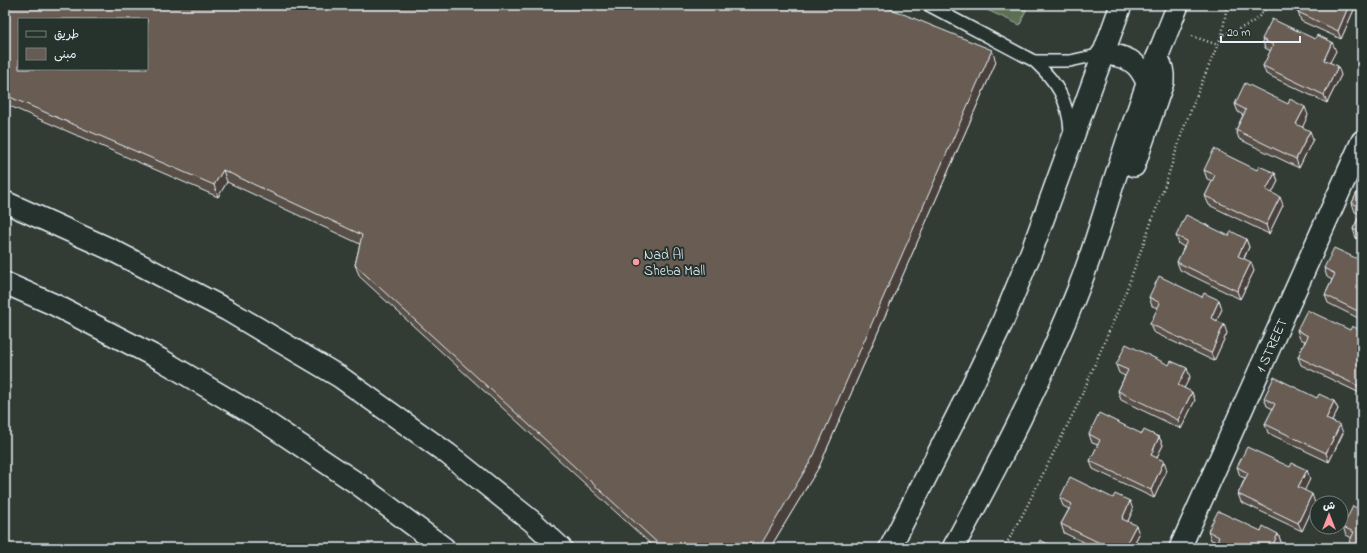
<svg xmlns="http://www.w3.org/2000/svg" width="1367" height="553" viewBox="0 0 1367 553" font-family="'Indie Flower','Playpen Sans Arabic',sans-serif">
<rect width="100%" height="100%" fill="#333b35"/>
<filter id="ink" filterUnits="userSpaceOnUse"><feTurbulence type="fractalNoise" baseFrequency=".025" numOctaves="2"/><feDisplacementMap in="SourceGraphic" scale="8" xChannelSelector="R" yChannelSelector="G"/><feConvolveMatrix kernelMatrix="1 2 1 2 8 2 1 2 1" color-interpolation-filters="sRGB"/></filter>
<g filter="url(#ink)">
<!-- green -->
<polygon fill="#5c6f52" stroke="#a2b0a5" points="976,5 1028,5 1020,25"/>
<g fill="none" stroke-linecap="round" stroke-linejoin="round">
<defs>
<g id="lane">
<path d="M928 5 1034 61C1057 82 1068 100 1070 131"/>
<polyline points="1034,61 1070,61 1102,54"/>
</g>
<g id="street">
<path d="M1102 54C1125 55 1139 61 1147 83"/>
<path d="M1134 166 1163 82C1164 72 1162 66 1157 57"/>
<polyline points="5,202 110,249 227,310 340,377 448,454 533,522 561,548"/>
<polyline points="5,283 55,305 160,359 261,419 358,484 444,548"/>
<polyline points="890,548 968,394 1002,323 1032,250 1121,5"/>
<path d="M953 548C999 463 1044 377 1079 287 1093 252 1103 216 1114 181 1133 121 1154 63 1178 5"/>
<polyline points="1180,548 1362,141"/>
</g>
</defs>
<!-- lane casing -->
<use href="#lane" stroke="#e8f1f8" stroke-width="14"/>
<!-- street casing -->
<use href="#street" stroke="#e8f1f8" stroke-width="24"/>
<!-- path -->
<g stroke="#e8f1f8" stroke-width="2.5" stroke-dasharray="1 3" stroke-linecap="butt">
<path d="M1227 5 1222 35C1241 28 1258 24 1267 5"/>
<polyline points="1192,36 1218,45"/>
<polyline points="1004,548 1023,514 1077,406 1125,294 1167,179 1183,130 1202,82 1222,35"/>
</g>
<!-- lane -->
<use href="#lane" stroke="#26332d" stroke-width="11"/>
<!-- street -->
<use href="#street" stroke="#26332d" stroke-width="21"/>
</g>
<!-- wall -->
<g fill="#594f47" stroke="#e8f1f8">
<polygon points="5,5 996,62 819,467 770,548 655,548 360,277 355,265 360,244 227,182 218,197 5,104"/>
<polygon points="1289,5 1356,5 1341,39 1301,21 1298,12 1290,8"/>
<polygon points="1262,39 1336,51 1330,62 1341,75 1327,103 1266,74 1263,66 1271,51 1265,48"/>
<polygon points="1235,104 1308,115 1302,127 1313,139 1299,168 1239,139 1236,130 1243,115 1238,112"/>
<polygon points="1204,170 1257,170 1275,173 1278,181 1272,193 1283,205 1269,234 1209,205 1205,196 1213,181 1207,179"/>
<polygon points="1362,182 1362,241 1356,238 1353,229 1360,214 1355,212 1352,203"/>
<polygon points="1176,236 1229,236 1246,239 1249,247 1244,259 1254,271 1240,299 1180,270 1177,262 1184,247 1179,244"/>
<polygon points="1362,261 1362,320 1328,303 1325,295 1332,280 1327,277 1324,268"/>
<polygon points="1149,297 1202,297 1219,300 1222,309 1217,320 1227,333 1214,361 1153,332 1150,324 1158,308 1152,306"/>
<polygon points="1297,330 1362,331 1362,394 1301,365 1298,357 1305,341 1300,339"/>
<polygon points="1116,365 1190,377 1184,388 1195,400 1181,429 1121,400 1118,391 1125,376 1119,373"/>
<polygon points="1264,398 1317,398 1334,401 1338,409 1332,421 1343,433 1329,462 1268,433 1265,424 1273,409 1267,406"/>
<polygon points="1089,434 1142,434 1159,437 1163,445 1157,457 1167,470 1154,498 1093,469 1090,461 1098,445 1092,443"/>
<polygon points="1237,467 1310,479 1304,490 1315,503 1302,531 1241,502 1238,494 1245,478 1240,476"/>
<polygon points="1060,498 1133,510 1128,521 1139,534 1132,548 1096,548 1064,533 1061,524 1069,509 1063,506"/>
<polygon points="1362,511 1362,548 1352,538 1346,535 1343,527"/>
<polygon points="1208,531 1261,531 1278,534 1281,542 1279,548 1214,548 1217,542 1211,540"/>
</g>
<!-- shaded-wall -->
<g fill="#48403a" stroke="#e8f1f8">
<polygon points="1349,5 1356,5 1341,39 1338,31"/>
<polygon points="1332,42 1336,51 1327,68 1324,60"/>
<polygon points="992,50 996,62 819,467 770,548 759,548"/>
<polygon points="1338,66 1341,75 1327,103 1324,95"/>
<polygon points="1305,107 1308,115 1300,133 1296,124"/>
<polygon points="1310,131 1313,139 1299,168 1296,159"/>
<polygon points="223,170 227,182 218,197 214,185"/>
<polygon points="1275,173 1278,181 1269,199 1266,190"/>
<polygon points="1280,197 1283,205 1269,234 1266,225"/>
<polygon points="1246,239 1249,247 1241,264 1238,256"/>
<polygon points="1251,262 1254,271 1240,299 1237,291"/>
<polygon points="1219,300 1222,309 1214,326 1211,318"/>
<polygon points="1224,324 1227,333 1214,361 1211,353"/>
<polygon points="1362,344 1362,359 1359,350"/>
<polygon points="1187,368 1190,377 1181,394 1178,385"/>
<polygon points="1362,378 1362,394 1358,386"/>
<polygon points="1192,392 1195,400 1181,429 1178,420"/>
<polygon points="1334,401 1338,409 1329,427 1326,419"/>
<polygon points="1340,425 1343,433 1329,462 1326,453"/>
<polygon points="1159,437 1163,445 1154,463 1151,455"/>
<polygon points="1164,461 1167,470 1154,498 1151,490"/>
<polygon points="1307,470 1310,479 1302,496 1298,487"/>
<polygon points="1312,494 1315,503 1302,531 1298,523"/>
<polygon points="1130,501 1133,510 1125,527 1122,519"/>
<polygon points="1136,525 1139,534 1132,548 1124,548"/>
<polygon points="1278,534 1281,542 1279,548 1271,548"/>
</g>
<!-- building -->
<g fill="#675c53" stroke="#e8f1f8" fill-rule="evenodd">
<path d="M5 5H881L992 50 814 455 759 548H663L355 265 362 235 223 170 214 185 5 95ZM19 19H147V69H19Z"/>
<polygon points="1298,5 1349,5 1338,31 1298,12 1300,6"/>
<polygon points="1272,19 1315,39 1317,35 1332,42 1324,60 1338,66 1324,95 1263,66 1273,45 1262,39"/>
<polygon points="1245,83 1288,104 1290,99 1305,107 1296,124 1310,131 1296,159 1236,130 1246,110 1235,104"/>
<polygon points="1214,149 1257,170 1259,166 1275,173 1266,190 1280,197 1266,225 1205,196 1215,175 1204,170"/>
<polygon points="1362,182 1362,208 1352,203"/>
<polygon points="1362,211 1362,234 1353,229"/>
<polygon points="1186,215 1229,236 1231,231 1246,239 1238,256 1251,262 1237,291 1177,262 1187,241 1176,236"/>
<polygon points="1334,248 1362,261 1362,313 1325,295 1335,274 1324,268"/>
<polygon points="1159,276 1202,297 1204,293 1219,300 1211,318 1224,324 1211,353 1150,324 1160,303 1149,297"/>
<polygon points="1307,310 1350,330 1352,326 1362,331 1362,344 1359,350 1362,352 1362,378 1358,386 1298,357 1308,336 1297,330"/>
<polygon points="1126,344 1169,365 1171,361 1187,368 1178,385 1192,392 1178,420 1118,391 1128,370 1116,365"/>
<polygon points="1274,377 1317,398 1319,394 1334,401 1326,419 1340,425 1326,453 1265,424 1275,404 1264,398"/>
<polygon points="1099,413 1142,434 1144,430 1159,437 1151,455 1164,461 1151,490 1090,461 1100,440 1089,434"/>
<polygon points="1247,447 1290,467 1292,463 1307,470 1298,487 1312,494 1298,523 1238,494 1248,473 1237,467"/>
<polygon points="1070,477 1113,498 1115,494 1130,501 1122,519 1136,525 1124,548 1110,548 1061,524 1072,504 1060,498"/>
<polygon points="1353,506 1362,511 1362,548 1347,548 1354,532 1343,527"/>
<polygon points="1218,511 1261,531 1263,526 1278,534 1271,548 1214,548 1219,537 1208,531"/>
<polygon points="1040,540 1056,548 1036,548"/>
</g>
</g>
<!-- markers -->
<circle fill="#ff9aa2" stroke="#26332d" stroke-width="1.5" cx="636" cy="262" r="4"/>
<g text-anchor="middle" stroke-width="4" stroke-linejoin="round" paint-order="stroke">
<!-- poi labels -->
<g font-size="14" fill="#e8f1f8" stroke="#26332d" text-anchor="start">
<text x="644" y="259">Nad Al<tspan x="644" dy="16">Sheba Mall</tspan></text>
</g>
<!-- street labels -->
<g font-size="14" fill="#e8f1f8" stroke="#26332d">
<text transform="translate(1271 345) rotate(-66)" y="5">1 STREET</text>
</g>
</g>
<!-- margin -->
<rect width="1367" height="553" fill="none" stroke="#26332d" stroke-width="20"/>
<rect x="10" y="10" width="1347" height="533" fill="none" stroke="#e8f1f8" stroke-width="1.5" filter="url(#ink)"/>
<!-- legend -->
<rect x="18" y="18" width="130" height="52" fill="#26332d" stroke="#747f7e"/>
<rect x="26" y="31" width="20" height="6" fill="#26332d" stroke="#747f7e"/>
<text x="54" y="38" font-size="12" fill="#e8f1f8">طريق</text>
<rect x="26" y="48" width="20" height="12" fill="#675c53" stroke="#747f7e"/>
<text x="54" y="58" font-size="12" fill="#e8f1f8">مبنى</text>
<!-- north arrow -->
<g transform="translate(1329 515)"><circle r="19" fill="#26332d" stroke="#747f7e"/>
<path d="M0-3L7 15L0 10L-7 15Z" fill="#ff9aa2"/>
<text y="-6" font-size="11" font-weight="bold" text-anchor="middle" fill="#e8f1f8">ش</text>
</g>
<!-- scale -->
<path d="M1221 36v6h79v-6" fill="none" stroke="#e8f1f8" stroke-width="2"/>
<text x="1227" y="36" font-size="12" fill="#e8f1f8" stroke="#26332d" stroke-width="3" paint-order="stroke">20 m</text>
</svg>
